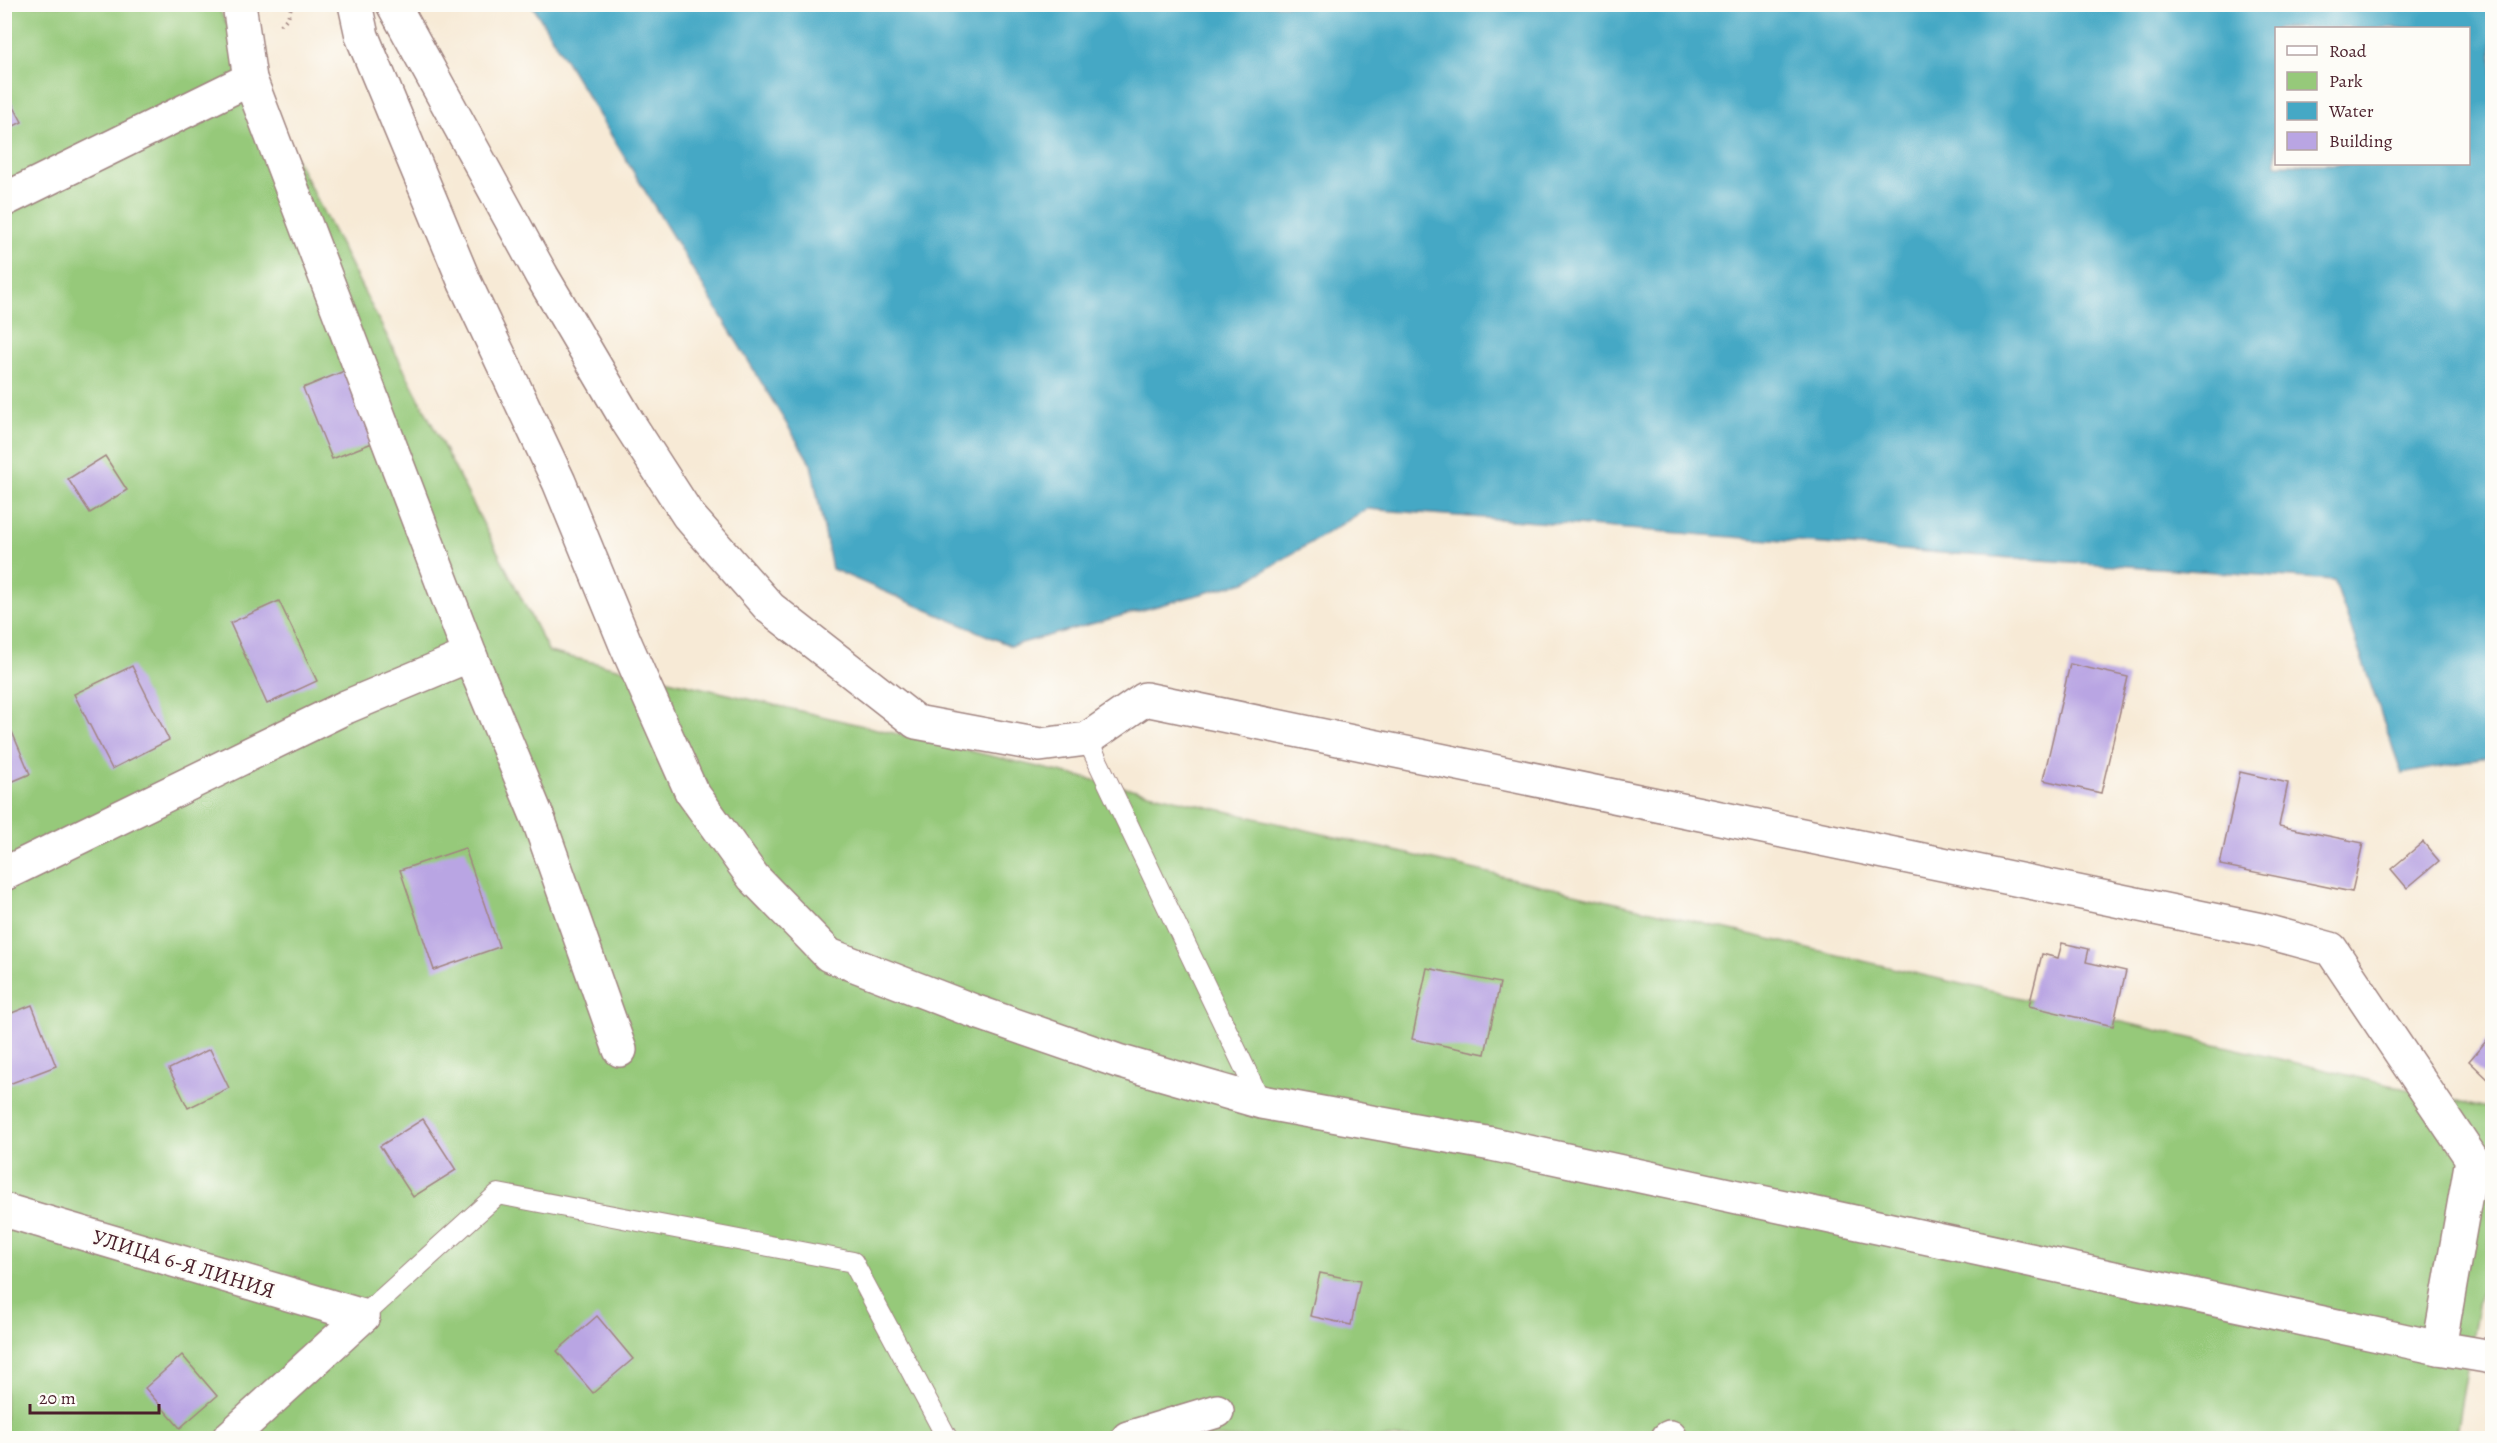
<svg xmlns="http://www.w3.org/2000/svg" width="2497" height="1443" viewBox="0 0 2497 1443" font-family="Alegreya,serif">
<rect width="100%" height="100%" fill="#fdfcf7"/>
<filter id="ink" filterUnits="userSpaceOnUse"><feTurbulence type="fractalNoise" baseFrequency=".0167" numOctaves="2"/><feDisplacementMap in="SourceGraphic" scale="12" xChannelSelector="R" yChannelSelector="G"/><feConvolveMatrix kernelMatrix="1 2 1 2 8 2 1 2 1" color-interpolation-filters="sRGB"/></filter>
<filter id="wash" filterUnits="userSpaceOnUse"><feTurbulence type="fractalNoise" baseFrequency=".008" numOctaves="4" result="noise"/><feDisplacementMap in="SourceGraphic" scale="24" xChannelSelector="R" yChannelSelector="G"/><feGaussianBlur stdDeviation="1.35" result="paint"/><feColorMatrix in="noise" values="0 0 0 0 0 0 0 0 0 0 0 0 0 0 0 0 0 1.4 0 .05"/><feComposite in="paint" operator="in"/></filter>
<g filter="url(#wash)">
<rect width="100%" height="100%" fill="#f7ead6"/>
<!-- green -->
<polygon fill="#96c97a" stroke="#707452" stroke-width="1.5" points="5,5 217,5 549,652 2492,1109 2492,1226 2455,1438 5,1438"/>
<!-- water -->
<path fill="#45a8c5" stroke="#486478" stroke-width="1.5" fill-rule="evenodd" d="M532 5H2492V757L2402 774 2334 580 1954 554 1367 509 1245 582 1011 646 832 569 811 464ZM2276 28H2468V164H2276Z"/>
<g id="blocks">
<!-- building -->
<g fill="#b9a5e3">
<polygon points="4,88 22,122 4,131"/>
<polygon points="349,369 377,441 332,459 303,388"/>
<polygon points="105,456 127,490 90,513 68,479"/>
<polygon points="279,601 317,681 267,704 230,623"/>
<polygon points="2070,664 2128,677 2101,793 2043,780"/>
<polygon points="132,666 169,740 112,769 74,694"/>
<polygon points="4,713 30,774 4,785"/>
<polygon points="2240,772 2288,783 2279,826 2363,843 2352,892 2220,865"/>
<polygon points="2423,842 2439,861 2407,888 2391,869"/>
<polygon points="465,848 499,947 434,970 400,870"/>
<polygon points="2062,943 2089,949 2086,962 2126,971 2113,1026 2029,1006 2042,954 2058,958"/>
<polygon points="1427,968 1500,983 1485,1054 1412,1039"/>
<polygon points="32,1005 56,1066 4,1086 4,1016"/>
<polygon points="2487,1040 2492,1045 2492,1083 2469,1061"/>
<polygon points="210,1049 229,1088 188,1108 169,1069"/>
<polygon points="423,1119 456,1170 413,1197 380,1146"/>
<polygon points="1320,1273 1360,1281 1351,1325 1310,1316"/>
<polygon points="597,1316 633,1359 593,1393 557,1351"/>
<polygon points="182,1355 217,1396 180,1428 145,1388"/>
</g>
</g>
</g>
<g filter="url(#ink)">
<use href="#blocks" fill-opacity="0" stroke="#a08480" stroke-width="1.5"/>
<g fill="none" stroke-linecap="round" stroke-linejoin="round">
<defs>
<g id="lane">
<polyline points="1087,739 1261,1102"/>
<polyline points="363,1316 498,1194 853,1262 947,1438"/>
</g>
<g id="street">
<polyline points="239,4 250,79 470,655 539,821 620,1050"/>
<polyline points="355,4 362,36 465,283 559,482 626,645 691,791 753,877 829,955 971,1010 1118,1061 1261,1102 1492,1144 2439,1348"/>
<polyline points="393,4 542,276 628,422 688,515 770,608 916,722 1040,745 1087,739 1145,699 2261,930 2331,949 2472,1159 2439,1348 2492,1357"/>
<polyline points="4,200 250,79"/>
<polyline points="4,874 346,707 470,655"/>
<polyline points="4,1210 363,1316"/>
<polyline points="229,1438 363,1316"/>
<polyline points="1128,1438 1217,1411"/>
<polyline points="1668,1438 1670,1437"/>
</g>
</defs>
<!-- lane casing -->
<use href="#lane" stroke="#a08480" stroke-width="22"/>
<!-- street casing -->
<use href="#street" stroke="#a08480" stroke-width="36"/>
<!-- path -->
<polyline stroke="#a08480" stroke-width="4" stroke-dasharray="1.5 4.5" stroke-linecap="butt" points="281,25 288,17 292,4"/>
<!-- lane -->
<use href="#lane" stroke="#fff" stroke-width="20"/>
<!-- street -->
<use href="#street" stroke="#fff" stroke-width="33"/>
</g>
</g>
<g text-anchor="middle" stroke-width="4.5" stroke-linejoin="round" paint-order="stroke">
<!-- street labels -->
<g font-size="22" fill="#4a1f2b" stroke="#fdfcf7">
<text transform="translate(184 1263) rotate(17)" y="8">УЛИЦА 6-Я ЛИНИЯ</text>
</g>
</g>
<!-- margin -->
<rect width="2497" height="1443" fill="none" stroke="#fdfcf7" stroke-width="24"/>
<!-- legend -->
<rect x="2275" y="27" width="195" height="138" fill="#fdfcf7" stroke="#b5a4a5" stroke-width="1.5"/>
<rect x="2287" y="46" width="30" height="9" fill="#ffffff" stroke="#b5a4a5" stroke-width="1.5"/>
<text x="2329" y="57" font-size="18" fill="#4a1f2b">Road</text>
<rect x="2287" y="72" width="30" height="18" fill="#96c97a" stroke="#b5a4a5" stroke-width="1.5"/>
<text x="2329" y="87" font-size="18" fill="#4a1f2b">Park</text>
<rect x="2287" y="102" width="30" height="18" fill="#45a8c5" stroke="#b5a4a5" stroke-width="1.5"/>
<text x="2329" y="117" font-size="18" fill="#4a1f2b">Water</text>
<rect x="2287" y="132" width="30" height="18" fill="#b9a5e3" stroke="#b5a4a5" stroke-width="1.5"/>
<text x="2329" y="147" font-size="18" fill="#4a1f2b">Building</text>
<!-- scale -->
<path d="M30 1404v9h129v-9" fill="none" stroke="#4a1f2b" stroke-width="3"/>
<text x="39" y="1404" font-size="18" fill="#4a1f2b" stroke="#fdfcf7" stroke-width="4.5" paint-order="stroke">20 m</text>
</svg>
